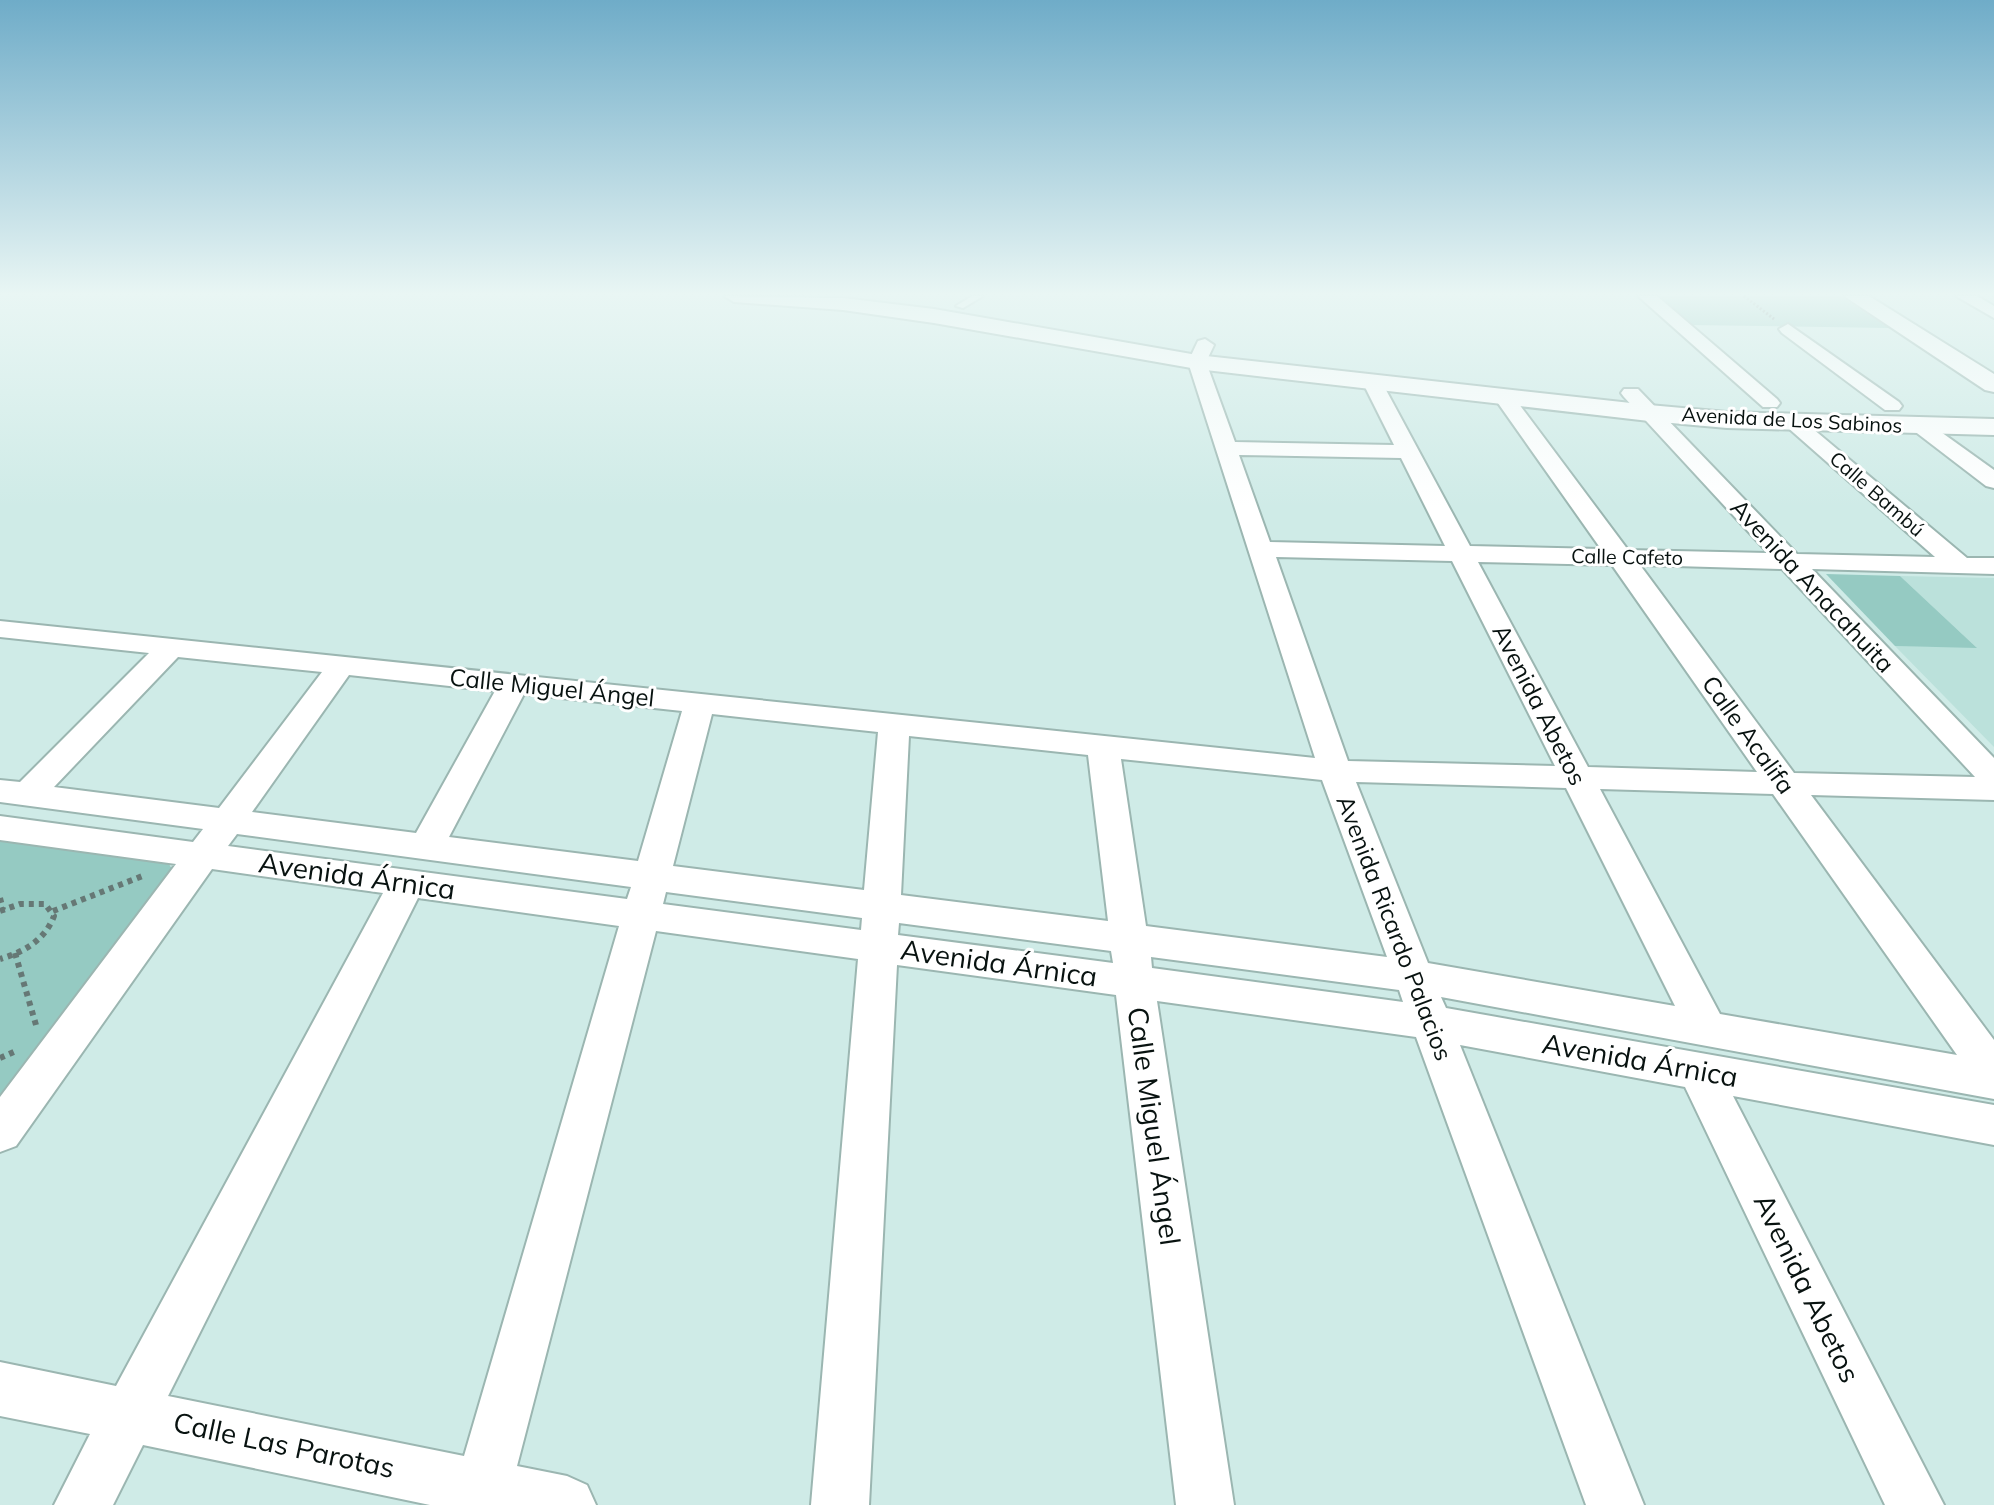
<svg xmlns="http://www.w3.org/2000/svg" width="1994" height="1505" viewBox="0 0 1994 1505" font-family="Mulish,sans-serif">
<rect width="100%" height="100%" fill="#cfebe7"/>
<!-- built -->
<polygon fill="#bbe1db" points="1900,576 1994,578 1994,747 1895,646 1976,647"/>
<!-- green -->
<g fill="#95cac2">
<polygon points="1654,296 1840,296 1889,328 1688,325"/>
<polygon points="1826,574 1900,576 1977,648 1895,646"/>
<polygon points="0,837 165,858 174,872 0,1104"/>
</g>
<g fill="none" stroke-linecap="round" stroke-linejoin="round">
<defs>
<polygon id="service" points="972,296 983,296 963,308 956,306"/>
<g id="minor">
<polygon points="1638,296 1657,296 1777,399 1780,403 1777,407 1763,407"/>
<polygon points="1956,296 1977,296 1994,306 1994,318"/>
<polygon points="1788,324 1899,402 1902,406 1899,410 1885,410 1782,333 1779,329"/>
<path d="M1205 339 1214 345 1206 362 1235 442 1394 445 1362 381 1372 375 1379 377 1470 546 1601 549 1493 396 1503 390 1510 392 1628 550 1768 553 1624 397 1621 393 1624 389H1638L1797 554 1935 557 1786 426 1783 422 1786 418H1800L1967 558H1994V574L1812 569 1994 758V800L1811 795 1994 1040V1099L1441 997 1446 1008 1994 1105V1145L1733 1096 1944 1505H1885L1685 1087 1460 1045 1644 1505H1586L1416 1037 1157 1001 1234 1505H1176L1116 995 897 965 869 1505H811L858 959 656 931 517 1466 567 1476 587 1485 596 1505H430L143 1445 113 1505H54L90 1434 0 1416V1362L116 1386 383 893 212 869 16 1146 0 1152V1097L176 864 0 840V816L193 842 203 829 0 802V780L20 782 149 653 0 637V621L1315 758 1188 362 1198 341ZM1239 455 1401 458 1445 546 1270 542ZM1276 557 1452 561 1555 766 1348 761ZM1478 562 1612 565 1757 772 1588 767ZM1640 565 1782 569 1975 777 1794 773ZM178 657 322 672 219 808 54 787ZM349 675 495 691 416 833 252 812ZM524 694 682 711 638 861 449 837ZM712 714 878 732 864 890 673 866ZM909 736 1088 755 1108 921 901 895ZM1121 759 1322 780 1387 957 1146 926ZM1356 782 1566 788 1675 1006 1428 963ZM1600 789 1773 794 1957 1055 1720 1014ZM237 834 631 887 627 899 228 846ZM666 892 862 918 861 930 663 904ZM418 898 619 926 464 1456 168 1396ZM899 923 1111 951 1113 963 898 935ZM1151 957 1399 990 1403 1002 1152 968Z"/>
<polygon points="1920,420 1927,422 1994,470 1994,488 1986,486 1913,430 1909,426"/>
</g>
<g id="tertiary">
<polygon points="724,296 843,298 934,309 1197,355 1649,405 1727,412 1994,419 1994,435 1727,428 1649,421 1197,369 934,323 843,310 734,302"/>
<polygon points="1844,296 1869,296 1994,374 1994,392 1985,390"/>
</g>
</defs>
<!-- service casing -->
<use href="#service" stroke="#9bb6b1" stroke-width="4"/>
<!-- minor casing -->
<use href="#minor" stroke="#9bb6b1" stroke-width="4"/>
<!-- tertiary casing -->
<use href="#tertiary" stroke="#9bb6b1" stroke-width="4"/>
<!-- path-far1 -->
<polyline stroke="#667875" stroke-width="3" stroke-dasharray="2 2" stroke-linecap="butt" points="1744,296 1774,319"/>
<!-- path -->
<g stroke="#667875" stroke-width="6" stroke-dasharray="5 5" stroke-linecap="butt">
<polyline points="0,898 3,910"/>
<path d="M0 911 20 904H45L54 916C45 940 24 952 0 959"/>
<polyline points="53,911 145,875"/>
<polyline points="15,953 36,1025"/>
<polyline points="0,1058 16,1051"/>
</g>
<!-- service -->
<use href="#service" fill="#fff" fill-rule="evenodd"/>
<!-- minor -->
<use href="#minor" fill="#fff" fill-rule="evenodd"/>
<!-- tertiary -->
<use href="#tertiary" fill="#fff" fill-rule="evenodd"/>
</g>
<!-- sky -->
<linearGradient id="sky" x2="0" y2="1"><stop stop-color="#6facc8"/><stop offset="0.58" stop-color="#e9f6f4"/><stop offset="1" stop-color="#e9f6f4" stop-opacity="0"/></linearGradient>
<rect width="1994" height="507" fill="url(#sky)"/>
<g text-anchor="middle" stroke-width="6" stroke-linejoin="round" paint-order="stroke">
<!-- far-street labels -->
<g font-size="20" fill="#081210" stroke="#fff">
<text transform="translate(1792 420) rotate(3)" y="7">Avenida de Los Sabinos</text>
<text transform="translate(1877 494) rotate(41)" y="7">Calle Bambú</text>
<text transform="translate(1627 557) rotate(1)" y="7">Calle Cafeto</text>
</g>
<!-- street labels -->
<g font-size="24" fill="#081210" stroke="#fff">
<text transform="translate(1812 586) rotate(47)" y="8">Avenida Anacahuita</text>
<text transform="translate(552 688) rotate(6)" y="8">Calle Miguel Ángel</text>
<text transform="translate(1539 705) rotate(63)" y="8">Avenida Abetos</text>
<text transform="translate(1748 735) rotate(54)" y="8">Calle Acalifa</text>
<text transform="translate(1394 928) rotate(69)" y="8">Avenida Ricardo Palacios</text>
</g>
<!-- near-street labels -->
<g font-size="28" fill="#081210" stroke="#fff">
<text transform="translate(357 876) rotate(8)" y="10">Avenida Árnica</text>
<text transform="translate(999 963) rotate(8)" y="10">Avenida Árnica</text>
<text transform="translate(1640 1060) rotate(10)" y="10">Avenida Árnica</text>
<text transform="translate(1154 1126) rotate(82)" y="10">Calle Miguel Ángel</text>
<text transform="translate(1807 1288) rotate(64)" y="10">Avenida Abetos</text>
<text transform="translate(284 1445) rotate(12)" y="10">Calle Las Parotas</text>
</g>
</g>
</svg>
